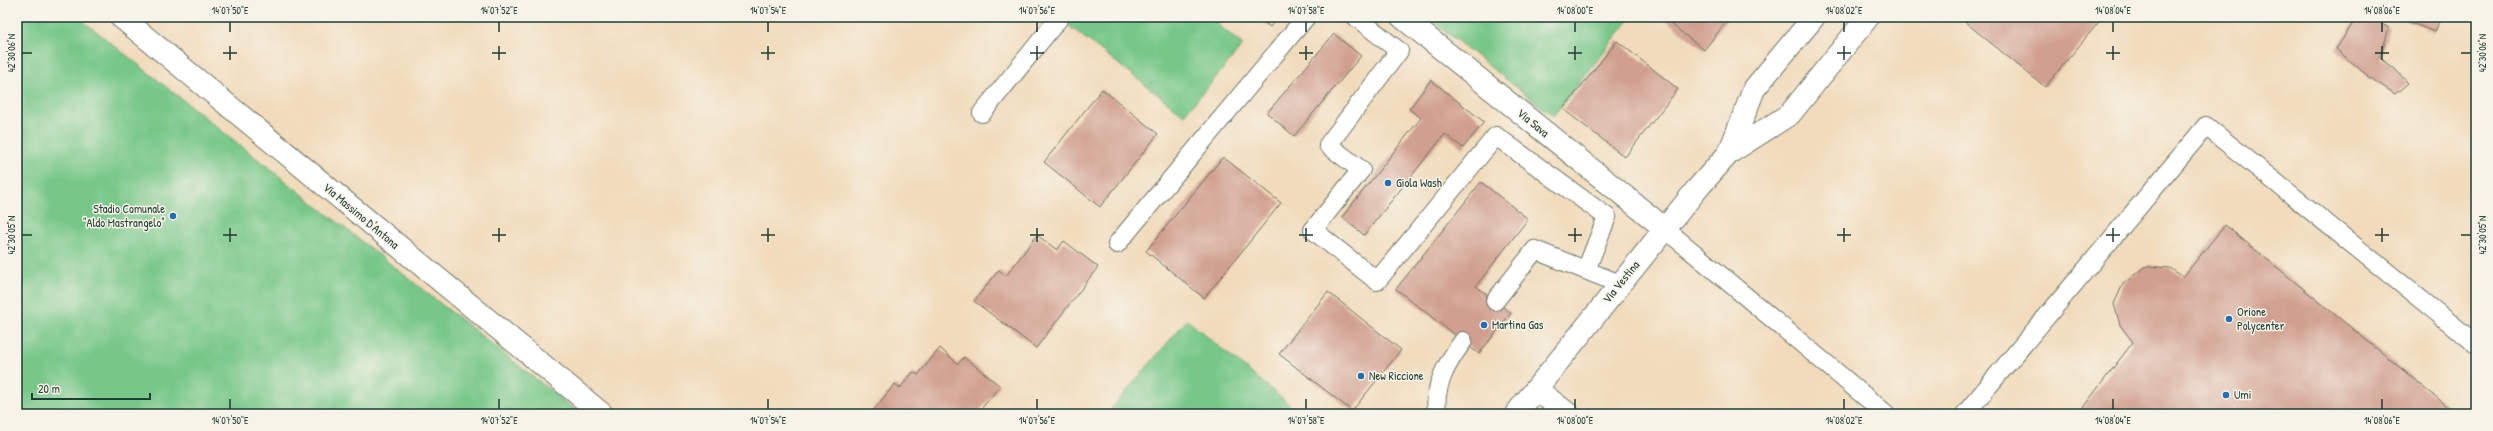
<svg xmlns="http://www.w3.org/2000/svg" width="2493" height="431" viewBox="0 0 2493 431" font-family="'Patrick Hand',sans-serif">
<rect width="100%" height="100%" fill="#f7f3e8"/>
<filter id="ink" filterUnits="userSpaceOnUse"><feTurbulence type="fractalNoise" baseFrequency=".025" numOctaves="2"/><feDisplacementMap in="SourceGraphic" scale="8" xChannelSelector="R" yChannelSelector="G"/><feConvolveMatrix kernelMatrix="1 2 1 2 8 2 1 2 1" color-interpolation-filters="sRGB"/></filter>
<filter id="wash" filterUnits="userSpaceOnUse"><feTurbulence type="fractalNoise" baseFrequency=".012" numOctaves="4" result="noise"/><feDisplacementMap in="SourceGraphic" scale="16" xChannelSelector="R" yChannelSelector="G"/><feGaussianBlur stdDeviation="0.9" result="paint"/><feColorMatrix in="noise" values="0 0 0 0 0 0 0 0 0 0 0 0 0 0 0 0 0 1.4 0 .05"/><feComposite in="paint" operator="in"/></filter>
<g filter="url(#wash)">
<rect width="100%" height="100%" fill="#f1dbbb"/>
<!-- green -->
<g fill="#77c788" stroke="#4b825e">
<polygon points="17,17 78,17 580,414 17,414"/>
<polygon points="1072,17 1223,17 1217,24 1243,45 1184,115 1067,24"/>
<polygon points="1430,17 1625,17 1629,20 1553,116 1441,28"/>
<polygon points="1187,320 1301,414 1107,414"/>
</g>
<g id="blocks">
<!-- building -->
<g fill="#d09f8e">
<polygon points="1258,17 1278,17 1270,27"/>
<polygon points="1662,17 1730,17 1704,50"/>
<polygon points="1959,17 2103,17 2045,87"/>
<polygon points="2357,17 2369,17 2389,28 2380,58 2394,68 2408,83 2395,94 2369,77 2336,49"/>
<polygon points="2396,17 2441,17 2435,32"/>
<polygon points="1334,34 1361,56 1294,136 1267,113"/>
<polygon points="1617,41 1678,89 1625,157 1563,109"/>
<polygon points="1431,80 1484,122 1463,148 1445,134 1364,235 1342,217 1421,118 1409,109"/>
<polygon points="1102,89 1158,134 1100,207 1044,162"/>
<polygon points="1223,157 1281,203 1204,298 1146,251"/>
<polygon points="1481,182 1528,219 1476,286 1511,313 1479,354 1396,289"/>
<polygon points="2225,225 2457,414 2078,414 2133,342 2120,325 2114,304 2123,284 2144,267 2149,266 2170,268 2183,277"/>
<polygon points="1037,235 1057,250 1064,241 1098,267 1036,348 974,301 999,270 1006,276"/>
<polygon points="1328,292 1401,350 1352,411 1279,354"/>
<polygon points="940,348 958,364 964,357 1000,386 977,414 870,414 895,384 900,388 913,372 918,375"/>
</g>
</g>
</g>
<g filter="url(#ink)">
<use href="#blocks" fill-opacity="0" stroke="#687463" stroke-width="1"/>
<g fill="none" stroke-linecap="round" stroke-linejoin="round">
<defs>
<g id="service">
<polyline points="1356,17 1399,51 1328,145 1361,170 1313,230 1377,281 1496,136 1607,217 1586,270"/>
<polyline points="982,113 1060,17"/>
<polyline points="1664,228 1886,414"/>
<polyline points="1117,244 1306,17"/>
<polyline points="1495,301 1535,250 1620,284"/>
<path d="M1437 414C1433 386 1447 363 1463 341"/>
<polyline points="1965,414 2206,126 2476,344"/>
</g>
<g id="minor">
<polyline points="121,17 602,414"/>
<polyline points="1402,17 1664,228"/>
<polyline points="1536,389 1568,414"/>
</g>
<g id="primary">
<polyline points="1729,153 1754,89 1814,17"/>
<polyline points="1516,414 1697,189 1729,153 1790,114 1868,17"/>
</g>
</defs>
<!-- service casing -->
<use href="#service" stroke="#687463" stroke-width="20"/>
<!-- minor casing -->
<use href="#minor" stroke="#687463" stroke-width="24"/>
<!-- primary casing -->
<use href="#primary" stroke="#687463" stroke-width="24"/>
<!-- service -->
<use href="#service" stroke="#fff" stroke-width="18"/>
<!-- minor -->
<use href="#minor" stroke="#fff" stroke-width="22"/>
<!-- primary -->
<use href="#primary" stroke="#fff" stroke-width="22"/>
</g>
</g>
<!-- ticks -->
<path fill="none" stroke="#1f3d34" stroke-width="1.5" d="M230 22V32M499 22V32M768 22V32M1037 22V32M1306 22V32M1575 22V32M1844 22V32M2113 22V32M2382 22V32M230 46V60M499 46V60M768 46V60M1037 46V60M1306 46V60M1575 46V60M1844 46V60M2113 46V60M2382 46V60M22 53H32M223 53H237M492 53H506M761 53H775M1030 53H1044M1299 53H1313M1568 53H1582M1837 53H1851M2106 53H2120M2375 53H2389M2461 53H2471M230 228V242M499 228V242M768 228V242M1037 228V242M1306 228V242M1575 228V242M1844 228V242M2113 228V242M2382 228V242M22 235H32M223 235H237M492 235H506M761 235H775M1030 235H1044M1299 235H1313M1568 235H1582M1837 235H1851M2106 235H2120M2375 235H2389M2461 235H2471M230 399V409M499 399V409M768 399V409M1037 399V409M1306 399V409M1575 399V409M1844 399V409M2113 399V409M2382 399V409"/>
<!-- markers -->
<g fill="#1f6fb2" stroke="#f7f3e8" stroke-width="1.5">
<circle cx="1388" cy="183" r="4"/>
<circle cx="173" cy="216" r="4"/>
<circle cx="2229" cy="319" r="4"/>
<circle cx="1484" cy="325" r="4"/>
<circle cx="1361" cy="376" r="4"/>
<circle cx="2226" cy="395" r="4"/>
</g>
<g text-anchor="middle" stroke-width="3" stroke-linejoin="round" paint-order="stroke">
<!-- street labels -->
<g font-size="12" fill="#1f3d34" stroke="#f7f3e8">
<text transform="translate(1533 123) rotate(39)" y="4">Via Sava</text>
<text transform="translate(361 216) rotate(40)" y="4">Via Massimo D'Antona</text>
<text transform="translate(1621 282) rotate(-51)" y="4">Via Vestina</text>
</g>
<!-- poi labels -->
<g font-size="12" fill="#1f3d34" stroke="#f7f3e8" text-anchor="start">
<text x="1396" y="187">Giola Wash</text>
<text x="165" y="213" text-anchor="end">Stadio Comunale<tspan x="165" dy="14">"Aldo Mastrangelo"</tspan></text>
<text x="2237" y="316">Orione<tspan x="2237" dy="14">Polycenter</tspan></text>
<text x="1492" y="329">Martina Gas</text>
<text x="1369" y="380">New Riccione</text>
<text x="2234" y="399">Umi</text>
</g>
</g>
<!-- margin -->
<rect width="2493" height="431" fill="none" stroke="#f7f3e8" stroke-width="44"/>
<!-- scale -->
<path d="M32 393v6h118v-6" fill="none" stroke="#1f3d34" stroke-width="2"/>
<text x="38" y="393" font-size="12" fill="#1f3d34" stroke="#f7f3e8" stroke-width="3" paint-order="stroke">20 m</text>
<rect x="22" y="22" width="2449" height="387" fill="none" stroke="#1f3d34" stroke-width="1.5"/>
<g font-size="10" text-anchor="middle" fill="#1f3d34">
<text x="230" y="14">14°07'50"E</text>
<text x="499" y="14">14°07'52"E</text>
<text x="768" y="14">14°07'54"E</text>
<text x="1037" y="14">14°07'56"E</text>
<text x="1306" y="14">14°07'58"E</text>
<text x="1575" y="14">14°08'00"E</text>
<text x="1844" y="14">14°08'02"E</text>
<text x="2113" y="14">14°08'04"E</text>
<text x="2382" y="14">14°08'06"E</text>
<text transform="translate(11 53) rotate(-90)" y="4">42°30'06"N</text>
<text transform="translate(2482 53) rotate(-90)" y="4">42°30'06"N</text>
<text transform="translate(11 235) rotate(-90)" y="4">42°30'05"N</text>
<text transform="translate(2482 235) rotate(-90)" y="4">42°30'05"N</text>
<text x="230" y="424">14°07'50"E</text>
<text x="499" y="424">14°07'52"E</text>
<text x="768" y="424">14°07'54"E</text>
<text x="1037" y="424">14°07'56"E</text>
<text x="1306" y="424">14°07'58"E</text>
<text x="1575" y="424">14°08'00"E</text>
<text x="1844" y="424">14°08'02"E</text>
<text x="2113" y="424">14°08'04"E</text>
<text x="2382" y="424">14°08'06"E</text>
</g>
</svg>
